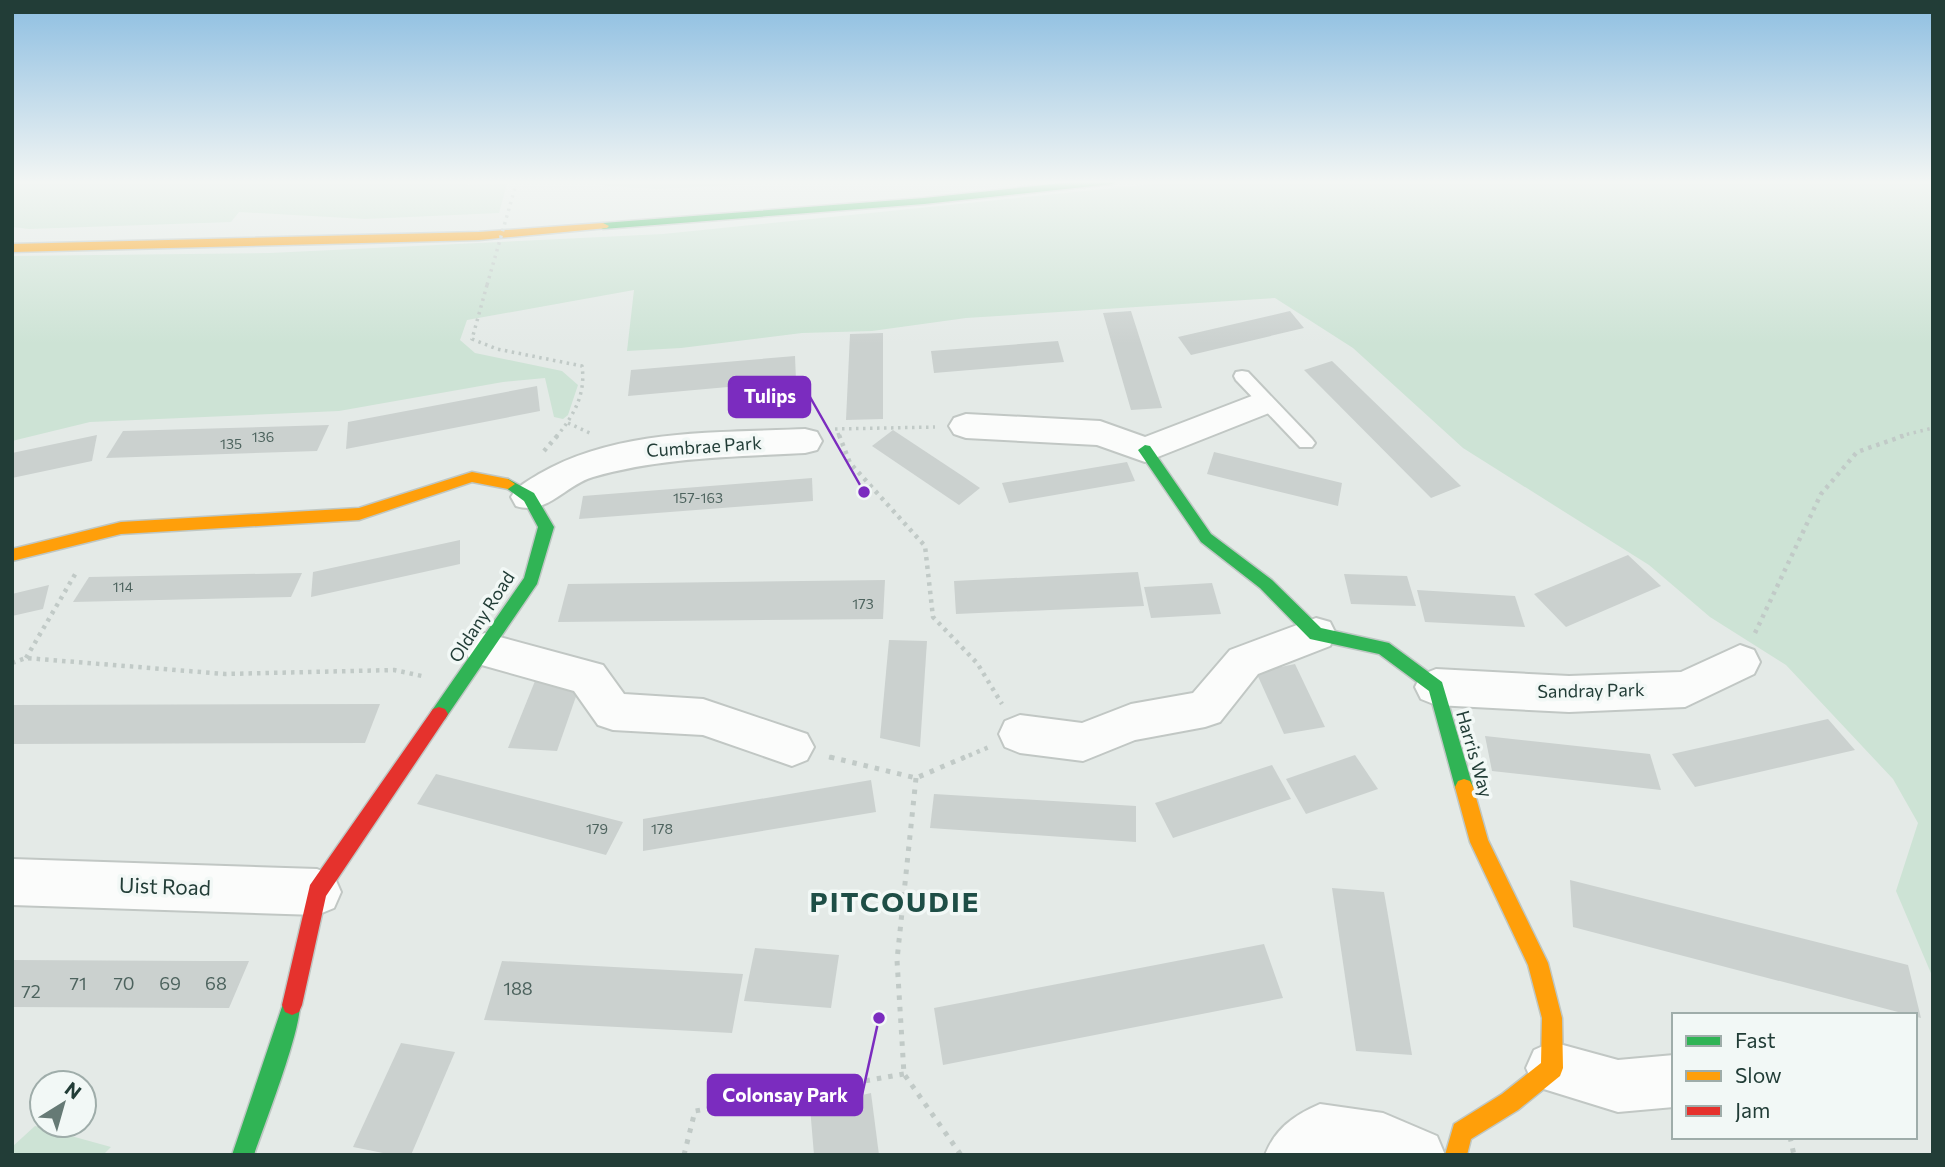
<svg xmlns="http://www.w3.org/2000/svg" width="1945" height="1167" viewBox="0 0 1945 1167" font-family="Commissioner,sans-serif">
<rect width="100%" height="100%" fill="#e4eae7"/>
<!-- green -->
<g fill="#cde3d5">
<polygon points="12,181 468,181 467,185 507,184 499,213 365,219 239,212 231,222 29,229 12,227"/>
<polygon points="585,181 815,181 657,189 608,186"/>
<polygon points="1184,181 1933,181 1933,978 1896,891 1918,823 1893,779 1786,665 1710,617 1649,565 1463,448 1353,348 1275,298 966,318 872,331 802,333 681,348 627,351 634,290 467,320 460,340 475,353 562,371 578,385 568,415 563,419 554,417 545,378 503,382 339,411 90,422 12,441 12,256 270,253 663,234"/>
<polygon points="35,1126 111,1147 103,1155 12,1155 12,1147"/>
</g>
<!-- building -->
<g fill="#cbd1cf">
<polygon points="1131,311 1154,383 1162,408 1131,410 1103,313"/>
<polygon points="1290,311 1304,328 1191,355 1178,337"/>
<polygon points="883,333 883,419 846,420 850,334"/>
<polygon points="1058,341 1064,362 934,373 931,351"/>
<polygon points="795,356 796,381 628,396 631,370"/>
<polygon points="1332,361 1461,486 1431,498 1304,370"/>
<polygon points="537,386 540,411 346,449 348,422"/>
<polygon points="329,425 317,451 106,458 123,431"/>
<polygon points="893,430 964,477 980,488 959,505 872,446"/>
<polygon points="97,435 92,461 12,478 12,453"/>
<polygon points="1214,452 1342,483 1338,506 1207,474"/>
<polygon points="1127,462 1135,481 1009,503 1002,483"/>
<polygon points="812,478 813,501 579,519 583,496"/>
<polygon points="460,540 460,564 311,597 313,572"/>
<polygon points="1628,555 1661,586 1566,627 1534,594"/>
<polygon points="1138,572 1144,606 956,614 954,581"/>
<polygon points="302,573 291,597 73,602 89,577"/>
<polygon points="1344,574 1407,576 1416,606 1351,604"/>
<polygon points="885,580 883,619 558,622 568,584"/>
<polygon points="1212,583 1221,614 1151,618 1144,587"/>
<polygon points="49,585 43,609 12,616 12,594"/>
<polygon points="1417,590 1515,596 1525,627 1425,622"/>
<polygon points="889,640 927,641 920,747 880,738"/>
<polygon points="1295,664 1325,727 1284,734 1256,672"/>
<polygon points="535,681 580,685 557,751 508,748"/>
<polygon points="380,704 365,743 12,744 12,705"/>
<polygon points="1828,719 1855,750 1695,787 1672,754"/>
<polygon points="1485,736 1650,754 1661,790 1492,771"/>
<polygon points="1355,755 1378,789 1306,814 1286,779"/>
<polygon points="1272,765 1291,799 1173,838 1155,803"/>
<polygon points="436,774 623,822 606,855 417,804"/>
<polygon points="871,780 876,812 643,851 643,819"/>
<polygon points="934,794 1136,806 1136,842 930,828"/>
<polygon points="1570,880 1908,965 1921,1018 1573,927"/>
<polygon points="1332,888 1384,892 1412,1055 1356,1051"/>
<polygon points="1264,944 1283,998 943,1065 934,1008"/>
<polygon points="755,948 839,955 831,1008 744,1001"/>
<polygon points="12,960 203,961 249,961 229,1008 12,1007"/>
<polygon points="502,961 743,974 732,1033 484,1020"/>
<polygon points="401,1043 455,1052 411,1155 393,1155 353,1147"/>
<polygon points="871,1093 879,1155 814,1155 810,1107"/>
</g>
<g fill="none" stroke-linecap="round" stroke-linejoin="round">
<defs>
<polygon id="lane" points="1242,371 1248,372 1312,439 1315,443 1312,447 1300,447 1236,380 1234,376 1236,372"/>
<g id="street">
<polygon points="1257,394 1269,397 1274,405 1269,413 1145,462 1097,445 966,438 954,434 949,426 954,418 966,414 1100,421 1145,437"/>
<path d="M805 429 817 432 822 441 817 450 805 453C733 457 662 457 593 477 565 485 547 516 516 506L511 497C518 485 528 481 539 474 618 428 717 433 805 429Z"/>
<polygon points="1316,618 1330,622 1336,634 1330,646 1258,674 1220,722 1205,727 1135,740 1083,761 1020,753 1005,747 999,734 1005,721 1020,715 1082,723 1131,704 1193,693 1230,650"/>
<polygon points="485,633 603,665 624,694 703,699 807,734 814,747 807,760 792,766 703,735 613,730 598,725 574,691 471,662 465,650 471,638"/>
<polygon points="1740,645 1754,650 1760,662 1754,674 1685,707 1569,712 1436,705 1421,699 1415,687 1421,675 1436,669 1569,676 1681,672"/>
<polygon points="12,859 317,869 334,876 341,892 334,908 317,915 12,905"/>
<polygon points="1552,1042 1618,1060 1674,1055 1674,1107 1618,1112 1534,1086 1526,1068 1534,1050"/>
<path d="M1320 1104 1383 1113 1437 1136 1445 1155H1265C1275 1129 1294 1115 1320 1104Z"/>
</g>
<g id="fast">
<polygon points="1082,181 1118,181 1112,184 924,204 603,229 597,226 603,223 924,198"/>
<polygon points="1145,445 1150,446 1211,534 1272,580 1321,628 1389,643 1442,682 1473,787 1470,793 1464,795 1458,793 1455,787 1429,691 1379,654 1310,639 1260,588 1201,542 1138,450"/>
<polygon points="508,479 534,493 554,527 537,584 445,719 439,721 433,719 430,714 433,709 524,578 538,527 524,501 501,484 503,480"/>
<path d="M292 995 299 998C307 1017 263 1128 254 1155H232L285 998Z"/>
</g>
<g id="slow">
<polygon points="603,223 609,226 607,228 479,240 12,252 12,244 479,232"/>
<polygon points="472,472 508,479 515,484 508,489 472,482 359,520 121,534 12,561 12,549 121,522 359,508"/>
<polygon points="1464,779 1470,781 1473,787 1488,840 1548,963 1562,1018 1563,1068 1560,1076 1518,1110 1471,1139 1467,1155 1445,1155 1454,1124 1502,1094 1541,1063 1542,1018 1528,965 1470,842 1455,787 1458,781"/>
</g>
<polygon id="jam" points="439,707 445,709 448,714 445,719 326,896 302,1005 299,1012 292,1015 285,1012 282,1005 310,885 433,709"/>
</defs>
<!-- lane casing -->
<use href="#lane" stroke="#c1c7c4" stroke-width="4"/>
<!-- street casing -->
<use href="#street" stroke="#c1c7c4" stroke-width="4"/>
<!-- fast casing -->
<use href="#fast" stroke="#bfc7c4" stroke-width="3"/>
<!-- slow casing -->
<use href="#slow" stroke="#bfc7c4" stroke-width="3"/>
<!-- jam casing -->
<use href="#jam" stroke="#bfc7c4" stroke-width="3"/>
<!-- path-far2 -->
<g stroke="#c1cac7" stroke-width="3.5" stroke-dasharray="2.5 4.5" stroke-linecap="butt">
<path d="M487 285 472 339 497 349 582 366C586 394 574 415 557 436"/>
<polyline points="568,423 592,434"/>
<polyline points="835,429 935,427"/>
<polyline points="838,433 839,436"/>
<polyline points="1900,436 1933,428"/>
</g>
<!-- path-far1 -->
<g stroke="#c1cac7" stroke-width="4.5" stroke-dasharray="3.5 5" stroke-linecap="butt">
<polyline points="839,435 850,463 925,546 933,617 977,663 1002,704"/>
<polyline points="544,451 558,435"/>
<polyline points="1755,633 1821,494 1857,452 1906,435"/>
<polyline points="26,658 77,571"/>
<polyline points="12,663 26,658 225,674 394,670 422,676"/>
<polyline points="829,757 837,759"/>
<polyline points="961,759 989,747"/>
</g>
<!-- path -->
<g stroke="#c1cac7" stroke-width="5" stroke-dasharray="4.5 7" stroke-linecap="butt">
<polyline points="830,757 916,778 965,757"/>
<polyline points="916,778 897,960 904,1074 961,1155"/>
<polyline points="1790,1137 1794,1155"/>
<polyline points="684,1155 695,1111 904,1074"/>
</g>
<!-- lane -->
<use href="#lane" fill="#fbfcfb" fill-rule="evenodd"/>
<!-- street -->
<use href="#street" fill="#fbfcfb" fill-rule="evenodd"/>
<!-- fast -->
<use href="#fast" fill="#30b455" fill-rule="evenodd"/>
<!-- slow -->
<use href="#slow" fill="#ff9f0a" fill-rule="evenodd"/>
<!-- jam -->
<use href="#jam" fill="#e5322d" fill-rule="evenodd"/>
<!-- path-bridge -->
<polyline stroke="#c1cac7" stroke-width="3.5" stroke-dasharray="2.5 4.5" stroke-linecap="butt" points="487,285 517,181"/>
</g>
<!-- sky -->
<linearGradient id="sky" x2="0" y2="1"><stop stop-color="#8dbee1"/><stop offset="0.53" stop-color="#f3f6f4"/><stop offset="1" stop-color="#f3f6f4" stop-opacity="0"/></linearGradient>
<rect width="1945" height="344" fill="url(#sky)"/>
<g text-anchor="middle" stroke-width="7" stroke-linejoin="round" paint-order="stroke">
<!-- number labels -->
<g font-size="14" fill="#4d635e">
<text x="263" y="442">136</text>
<text x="231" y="449">135</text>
<text x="698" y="503">157-163</text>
<text x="123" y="592">114</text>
<text x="863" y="609">173</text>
<text x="597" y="834">179</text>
<text x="662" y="834">178</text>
</g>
<!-- street labels -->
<g font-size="18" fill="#223d37" stroke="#f2f8f6">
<text transform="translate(704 447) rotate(-4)" y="6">Cumbrae Park</text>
<text transform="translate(482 617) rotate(-57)" y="6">Oldany Road</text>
<text transform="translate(1591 691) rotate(-1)" y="6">Sandray Park</text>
<text transform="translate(1474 754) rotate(74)" y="6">Harris Way</text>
</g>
<!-- near-number labels -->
<g font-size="18" fill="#4d635e">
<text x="78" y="990">71</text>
<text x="124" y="990">70</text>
<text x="170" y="990">69</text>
<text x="216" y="990">68</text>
<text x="518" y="995">188</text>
<text x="31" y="998">72</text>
</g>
<!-- near-street labels -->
<g font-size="21" fill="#223d37" stroke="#f2f8f6">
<text transform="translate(165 887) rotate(2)" y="7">Uist Road</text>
</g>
<!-- near-district labels -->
<g font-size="28" font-weight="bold" letter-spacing="2" fill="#1e4e46" stroke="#f2f8f6">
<text x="895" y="912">PITCOUDIE</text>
</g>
</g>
<!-- callouts -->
<path fill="none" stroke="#7b2cbf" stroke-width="2.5" d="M864 492L810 397M879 1018L862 1095"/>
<g fill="#7b2cbf" stroke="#f2f8f6" stroke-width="2.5">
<circle cx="864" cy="492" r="7"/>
<circle cx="879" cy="1018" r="7"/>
</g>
<g fill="#7b2cbf" stroke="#7b2cbf" stroke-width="2.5">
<rect x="729" y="377" width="81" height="40" rx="7"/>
<rect x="708" y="1075" width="154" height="40" rx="7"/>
</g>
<g font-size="19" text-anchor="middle" font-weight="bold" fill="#fff">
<text x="770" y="403">Tulips</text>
<text x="785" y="1102">Colonsay Park</text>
</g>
<!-- border -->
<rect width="1945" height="1167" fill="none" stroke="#223d37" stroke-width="28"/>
<!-- legend -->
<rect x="1672" y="1013" width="245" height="126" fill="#f2f8f6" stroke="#9fadaa" stroke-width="2"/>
<rect x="1686" y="1036" width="35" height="10" fill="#30b455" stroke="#9fadaa" stroke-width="2"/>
<text x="1735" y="1048" font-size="21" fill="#223d37">Fast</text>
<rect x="1686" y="1071" width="35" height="10" fill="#ff9f0a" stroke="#9fadaa" stroke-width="2"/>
<text x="1735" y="1083" font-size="21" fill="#223d37">Slow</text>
<rect x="1686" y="1106" width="35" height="10" fill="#e5322d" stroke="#9fadaa" stroke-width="2"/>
<text x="1735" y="1118" font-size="21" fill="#223d37">Jam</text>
<!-- north arrow -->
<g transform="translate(63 1104) rotate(37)"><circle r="33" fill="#f2f8f6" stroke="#9fadaa" stroke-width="2"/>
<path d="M0-5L12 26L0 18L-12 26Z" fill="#667a75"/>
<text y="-10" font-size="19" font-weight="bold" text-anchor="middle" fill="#223d37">N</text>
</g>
</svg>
